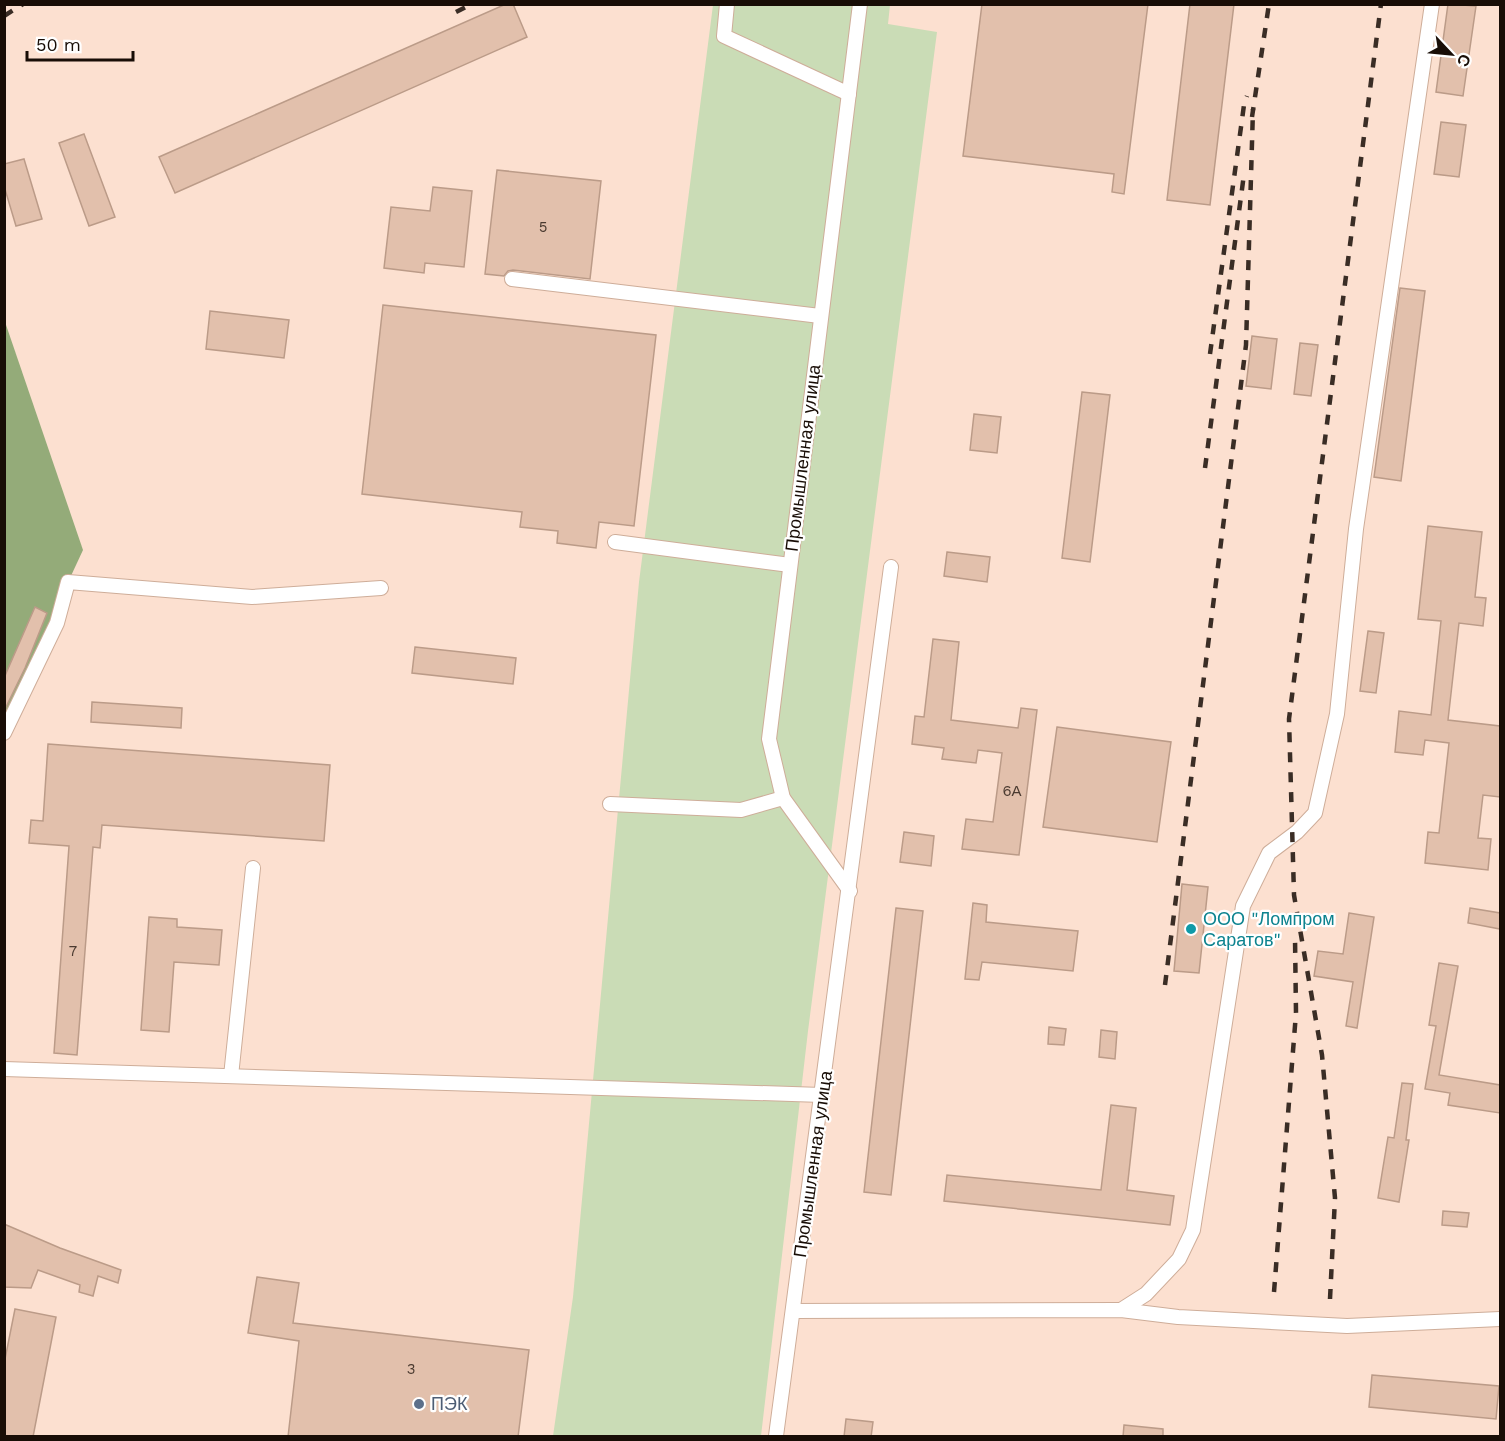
<svg xmlns="http://www.w3.org/2000/svg" width="1505" height="1441" viewBox="0 0 1505 1441" font-family="'Work Sans',sans-serif">
<rect width="100%" height="100%" fill="#fce0d0"/>
<!-- green -->
<polygon fill="#cadcb6" points="713,5 890,5 888,24 937,32 808,1031 761,1436 553,1436 573,1297 639,582"/>
<!-- forest -->
<polygon fill="#94ab79" points="4,319 83,550 5,718 4,718"/>
<!-- building -->
<g fill="#e2c0ac" stroke="#bb9b88" stroke-width="1.5">
<polygon points="506,4 513,4 527,37 175,193 159,157"/>
<polygon points="982,4 1148,4 1124,194 1112,192 1114,174 963,156"/>
<polygon points="1190,4 1234,4 1210,205 1167,200"/>
<polygon points="1448,4 1476,6 1463,96 1436,92"/>
<polygon points="1441,122 1466,125 1459,177 1434,174"/>
<polygon points="84,134 115,217 89,226 59,143"/>
<polygon points="24,159 42,219 16,226 4,186 4,164"/>
<polygon points="497,170 601,181 590,279 513,270 508,271 504,276 485,274"/>
<polygon points="433,187 472,191 464,267 425,263 424,273 384,268 391,207 430,211"/>
<polygon points="1400,288 1425,291 1401,481 1374,477"/>
<polygon points="383,305 656,335 634,526 599,522 596,548 557,543 558,531 520,527 522,512 362,494"/>
<polygon points="210,311 289,320 284,358 206,349"/>
<polygon points="1252,336 1277,339 1271,389 1246,386"/>
<polygon points="1300,343 1318,345 1311,396 1294,394"/>
<polygon points="1082,392 1110,395 1090,562 1062,558"/>
<polygon points="974,414 1001,417 997,453 970,450"/>
<polygon points="1428,526 1482,532 1475,597 1486,598 1483,626 1459,623 1448,720 1500,726 1500,797 1483,795 1478,838 1491,839 1488,870 1425,863 1428,832 1439,833 1449,743 1425,740 1423,755 1395,752 1399,711 1431,715 1441,621 1418,619"/>
<polygon points="947,552 990,557 987,582 944,576"/>
<polygon points="35,607 47,613 25,668 4,711 4,678"/>
<polygon points="1368,631 1384,633 1376,693 1360,691"/>
<polygon points="933,639 959,642 951,720 1018,728 1021,708 1037,710 1019,855 962,849 966,819 993,822 1002,753 978,750 976,763 942,759 944,748 912,744 915,716 924,717"/>
<polygon points="415,647 516,658 513,684 412,673"/>
<polygon points="92,702 182,708 181,728 91,722"/>
<polygon points="1057,727 1171,742 1157,842 1043,827"/>
<polygon points="48,744 330,765 324,841 102,825 100,848 93,847 77,1055 54,1053 69,846 29,843 31,820 43,821"/>
<polygon points="904,832 934,836 931,866 900,862"/>
<polygon points="1182,884 1208,887 1199,973 1174,971"/>
<polygon points="973,903 987,905 986,922 1078,931 1073,971 982,962 979,980 965,979"/>
<polygon points="896,908 923,911 891,1195 864,1192"/>
<polygon points="1470,908 1500,913 1500,929 1468,923"/>
<polygon points="1349,913 1374,917 1357,1028 1346,1026 1353,982 1314,976 1318,951 1343,954"/>
<polygon points="149,917 177,919 177,927 222,930 219,965 174,962 169,1032 141,1030"/>
<polygon points="1439,963 1458,966 1439,1075 1500,1085 1500,1113 1448,1105 1450,1093 1425,1089 1436,1026 1429,1025"/>
<polygon points="1049,1027 1066,1029 1064,1045 1048,1044"/>
<polygon points="1101,1030 1117,1032 1115,1059 1099,1057"/>
<polygon points="1402,1083 1413,1084 1406,1140 1409,1140 1399,1202 1378,1198 1388,1137 1394,1138"/>
<polygon points="1111,1105 1136,1108 1127,1190 1174,1196 1170,1225 944,1201 947,1175 1101,1190"/>
<polygon points="1443,1211 1469,1213 1467,1227 1442,1225"/>
<polygon points="4,1224 60,1248 121,1270 118,1283 98,1276 93,1296 79,1292 80,1285 38,1270 31,1288 4,1287"/>
<polygon points="257,1277 299,1283 293,1323 529,1350 518,1437 288,1437 299,1341 248,1333"/>
<polygon points="15,1309 56,1317 33,1437 4,1437 4,1364"/>
<polygon points="1372,1375 1499,1386 1496,1419 1369,1407"/>
<polygon points="846,1419 873,1422 871,1437 844,1437"/>
<polygon points="1124,1425 1163,1429 1163,1437 1123,1437"/>
</g>
<g fill="none" stroke-linecap="round" stroke-linejoin="round">
<defs>
<g id="minor">
<polyline points="727,4 724,36 849,94"/>
<polyline points="512,279 820,316"/>
<polyline points="615,542 790,565"/>
<polyline points="4,733 57,623 68,582 252,597 381,588"/>
<polyline points="610,804 741,810 783,798"/>
<polyline points="850,891 783,798 769,739 860,4"/>
<polyline points="4,1069 822,1095"/>
<polyline points="231,1076 253,868"/>
<polyline points="1121,1310 1146,1294 1179,1259 1193,1230 1243,906 1269,853 1297,832 1315,813 1337,714 1356,529 1432,4"/>
<polyline points="793,1311 1121,1310 1178,1317 1347,1326 1500,1319"/>
<polyline points="776,1436 891,567"/>
</g>
</defs>
<!-- minor casing -->
<use href="#minor" stroke="#cead99" stroke-width="16"/>
<!-- minor -->
<use href="#minor" stroke="#fff" stroke-width="14"/>
<!-- rail -->
<g stroke="#3a2d25" stroke-width="4.5" stroke-dasharray="10 10" stroke-linecap="butt">
<polyline points="456,12 472,4"/>
<polyline points="4,16 23,4"/>
<polyline points="1252,117 1269,4"/>
<polyline points="1210,354 1244,105 1247,96"/>
<polyline points="1205,468 1244,174"/>
<polyline points="1165,985 1246,345 1253,109"/>
<polyline points="1274,1292 1296,1013 1295,937"/>
<polyline points="1330,1299 1335,1198 1322,1055 1294,895 1289,719 1381,4"/>
</g>
</g>
<!-- markers -->
<circle fill="#0f9aa8" stroke="#fff" stroke-width="2" cx="1191" cy="929" r="6"/>
<circle fill="#5c6f8a" stroke="#fff" stroke-width="2" cx="419" cy="1404" r="6"/>
<g text-anchor="middle" stroke-width="4.5" stroke-linejoin="round" paint-order="stroke">
<!-- number labels -->
<g font-size="15" fill="#4a3a30">
<text x="543" y="232">5</text>
<text x="1012" y="796">6А</text>
<text x="73" y="956">7</text>
<text x="411" y="1374">3</text>
</g>
<!-- street labels -->
<g font-size="18" fill="#180d06" stroke="#fff">
<text transform="translate(803 458) rotate(-83)" y="6">Промышленная улица</text>
<text transform="translate(813 1164) rotate(-82)" y="6">Промышленная улица</text>
</g>
<!-- culture labels -->
<g font-size="18" fill="#0d838f" stroke="#fff" text-anchor="start">
<text x="1203" y="925">ООО "Ломпром<tspan x="1203" dy="21">Саратов"</tspan></text>
</g>
<!-- service labels -->
<g font-size="18" fill="#4e5e75" stroke="#fff" text-anchor="start">
<text x="431" y="1410">ПЭК</text>
</g>
</g>
<!-- border -->
<rect width="1505" height="1441" fill="none" stroke="#180d06" stroke-width="12"/>
<!-- north arrow -->
<g transform="translate(1451 54) rotate(116)" stroke="#ffffff" stroke-width="4.5" paint-order="stroke">
<path d="M0-4.5L10 22L0 15L-10 22Z" fill="#180d06"/>
<text y="-9" font-size="16" font-weight="bold" text-anchor="middle" fill="#180d06">С</text>
</g>
<!-- scale -->
<path d="M27 51v9h106v-9" fill="none" stroke="#180d06" stroke-width="3"/>
<text x="36" y="51" font-size="18" fill="#180d06" stroke="#ffffff" stroke-width="4.5" paint-order="stroke">50 m</text>
</svg>
